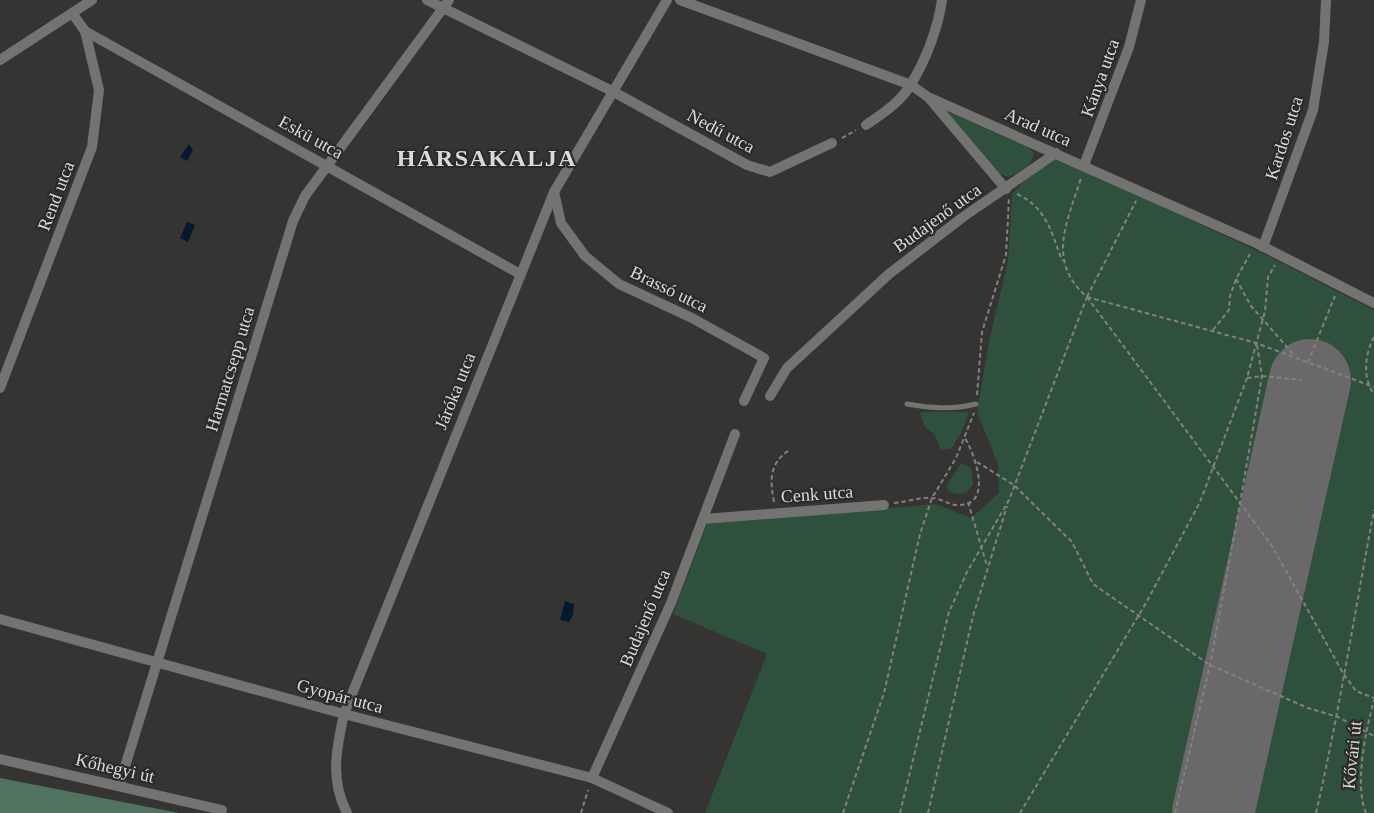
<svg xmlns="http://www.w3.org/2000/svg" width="1374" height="813" viewBox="0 0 1374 813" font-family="Georgia,serif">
<rect width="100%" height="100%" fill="#363433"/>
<!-- green -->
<g fill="#2f503d">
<path d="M948 112 1028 147 1034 153C1032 167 1020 172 1008 177 982 168 963 133 948 112Z"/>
<polygon points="1058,158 1264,254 1374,310 1374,813 705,813 767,654 673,614 707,524 936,504 971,518 999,493 998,464 977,412 989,341 1008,261 1012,194 1025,180"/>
<polygon points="920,412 969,412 962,431 951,449 941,450 934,434 924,426"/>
<polygon points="961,463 971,468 973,485 966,493 957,494 948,491 947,485"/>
</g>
<!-- forest -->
<polygon fill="#50735f" points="0,778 179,813 0,813"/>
<!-- water -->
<g fill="#06182f">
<polygon points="189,144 193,150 187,161 180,157"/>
<polygon points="187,222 195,225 188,242 180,238"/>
<polygon points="565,601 574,604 573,615 569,622 560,620"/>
</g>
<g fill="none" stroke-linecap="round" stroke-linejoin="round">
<!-- runway -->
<polyline stroke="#6a6868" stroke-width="82" points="1213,813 1310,380"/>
<!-- path -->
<g stroke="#838180" stroke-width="2" stroke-dasharray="4.5 3" stroke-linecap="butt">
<polyline points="842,138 856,130"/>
<path d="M1017 194C1046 207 1052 233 1062 261"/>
<polyline points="1236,279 1251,306 1294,355"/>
<polyline points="1087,297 1272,546 1343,673 1356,691 1374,698"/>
<polyline points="1087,297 1256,343 1374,387"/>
<polyline points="1087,297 1136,201"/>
<polyline points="1213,330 1229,310 1230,296 1236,279 1250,254"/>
<path d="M1374 337C1365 354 1362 378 1374 394"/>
<polyline points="1308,362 1335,296"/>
<polyline points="1247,378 1262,376 1302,380"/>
<polyline points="977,395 982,332 1006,255 1009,198"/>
<polyline points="977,462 1014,485 1072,542 1093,584 1210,665 1308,708 1338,717 1374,736"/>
<path d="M774 502C770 481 769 464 788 451"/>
<polyline points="968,502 987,566"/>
<path d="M894 503C906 502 920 497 932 498 941 498 950 506 959 505 994 505 974 453 965 438"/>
<polyline points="581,813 588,790"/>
<polyline points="843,813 884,693 920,534 932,498 956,458 974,413"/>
<path d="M900 813 949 612 967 572 1009 500 1087 297C1046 261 1067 223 1081 178"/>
<polyline points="928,813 973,616 1007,506"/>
<polyline points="1020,813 1146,603 1200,502 1247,378 1265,311 1268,277 1275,265"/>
<polyline points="1175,813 1210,665 1240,503 1262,376 1257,345"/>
<path d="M1316 813C1339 713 1355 611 1374 510"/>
<path d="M1366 813C1354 784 1366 730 1374 700"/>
</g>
<!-- lane -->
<path stroke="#737372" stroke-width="5" d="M907 404C931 408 952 410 976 404"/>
<!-- street -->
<g stroke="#737372" stroke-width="10">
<polyline points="427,0 612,91 747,165 770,172 832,143"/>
<polyline points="680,0 911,85 928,97 1256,243 1374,303"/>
<polyline points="85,31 520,274"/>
<polyline points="0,60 92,0"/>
<polyline points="929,98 1006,189"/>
<path d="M866 125C882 114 901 102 911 84 926 60 938 28 942 0"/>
<polyline points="1084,165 1129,47 1141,0"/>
<polyline points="554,192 561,223 585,256 619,284 692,318 764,358 744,401"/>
<polyline points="1263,247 1313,110 1324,42 1326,0"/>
<polyline points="0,388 92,147 99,90 85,31 72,13"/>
<polyline points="770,396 787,368 889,274 963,217 1056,153"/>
<polyline points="704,519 884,505"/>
<polyline points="0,619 344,714 592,778 668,813"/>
<polyline points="0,759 222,810"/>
<polyline points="592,778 671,603 735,434"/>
<polyline points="119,786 293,221 305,196 449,0"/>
<path d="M347 813C330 780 336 750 344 714L554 192 667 0"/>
</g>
</g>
<g text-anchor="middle" stroke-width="4.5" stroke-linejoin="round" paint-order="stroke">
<!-- street labels -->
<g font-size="18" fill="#dcdad9" stroke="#2c2a29">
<text transform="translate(1100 78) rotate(-70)" y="6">Kánya utca</text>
<text transform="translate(1038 127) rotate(24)" y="6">Arad utca</text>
<text transform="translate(721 131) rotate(28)" y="6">Nedű utca</text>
<text transform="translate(311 137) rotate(29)" y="6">Eskü utca</text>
<text transform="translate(1284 138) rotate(-72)" y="6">Kardos utca</text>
<text transform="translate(56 196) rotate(-69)" y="6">Rend utca</text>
<text transform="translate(937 218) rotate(-36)" y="6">Budajenő utca</text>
<text transform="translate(669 289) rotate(26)" y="6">Brassó utca</text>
<text transform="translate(230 369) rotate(-73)" y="6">Harmatcsepp utca</text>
<text transform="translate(455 391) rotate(-68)" y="6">Járóka utca</text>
<text transform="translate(817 494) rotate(-4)" y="6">Cenk utca</text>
<text transform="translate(645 618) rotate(-67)" y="6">Budajenő utca</text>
<text transform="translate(340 696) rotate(15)" y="6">Gyopár utca</text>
<text transform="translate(1352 755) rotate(-84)" y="6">Kővári út</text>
<text transform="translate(115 768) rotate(13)" y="6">Kőhegyi út</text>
</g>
<!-- district labels -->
<g font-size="24" font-weight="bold" letter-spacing="1.5" fill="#dcdad9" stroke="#2c2a29">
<text x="487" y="166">HÁRSAKALJA</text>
</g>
</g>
</svg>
